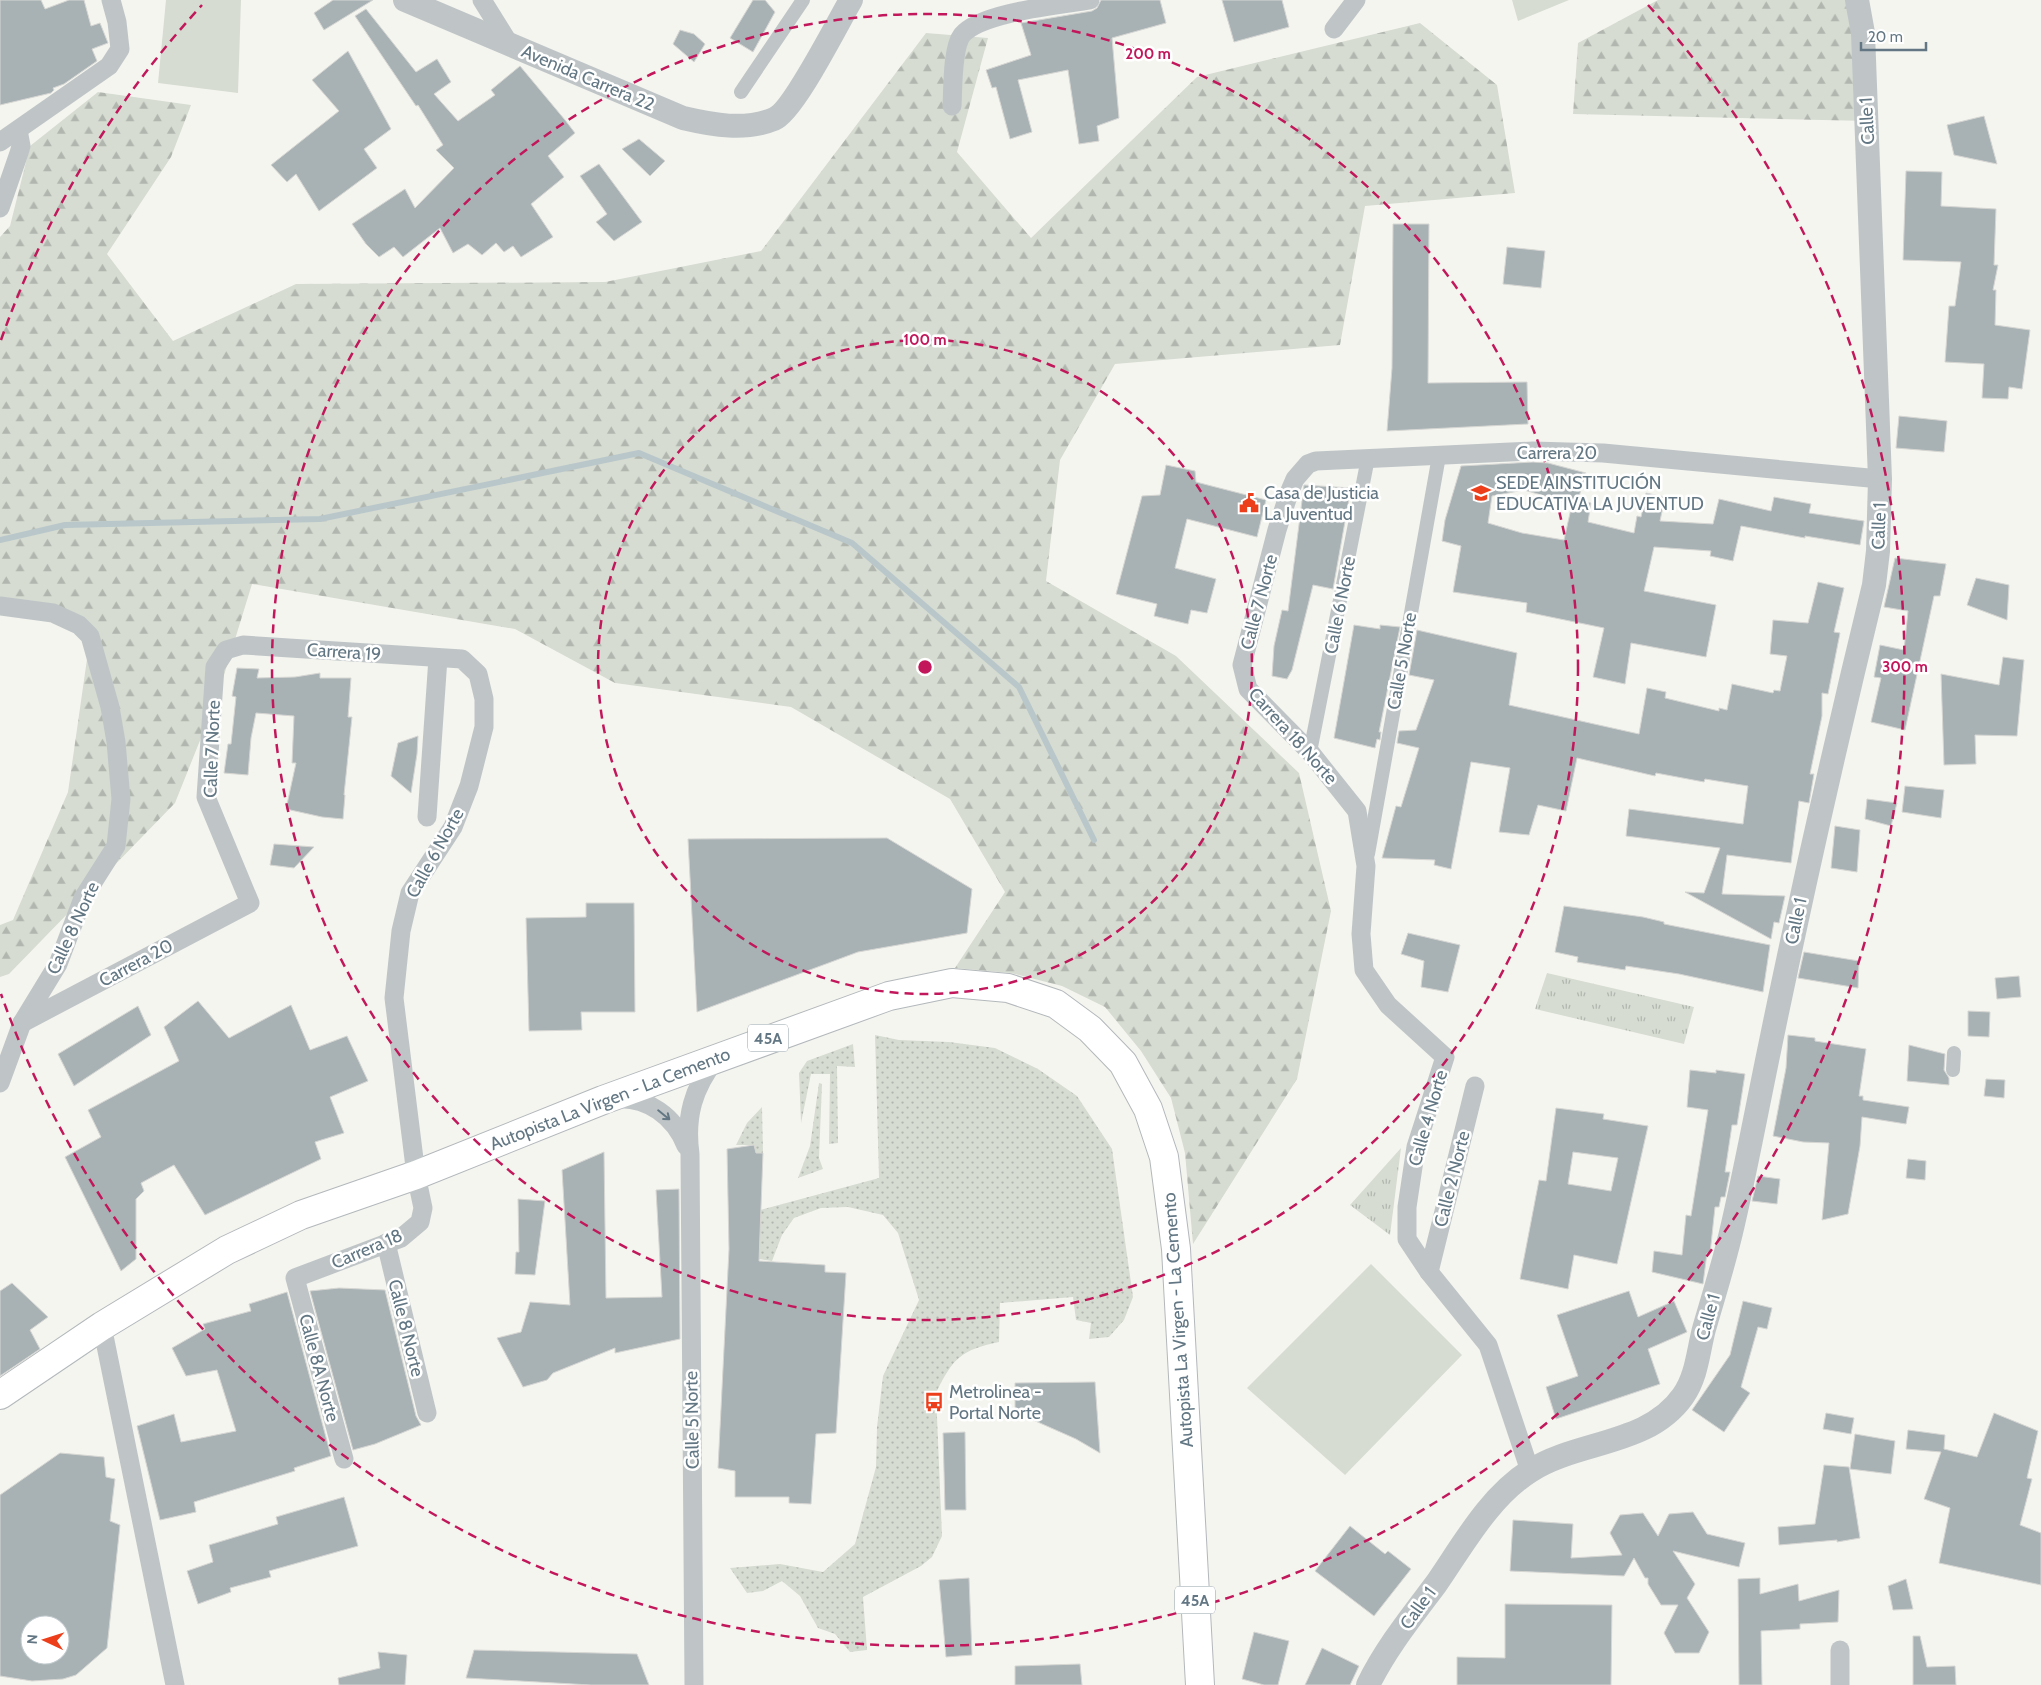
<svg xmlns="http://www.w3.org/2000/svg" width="2041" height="1685" viewBox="0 0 2041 1685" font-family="Cabin,sans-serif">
<defs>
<pattern id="grass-dots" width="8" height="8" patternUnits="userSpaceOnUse" patternTransform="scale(1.25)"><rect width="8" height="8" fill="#d6dcd1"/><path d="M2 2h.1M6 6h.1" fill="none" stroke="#b1b7af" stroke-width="1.8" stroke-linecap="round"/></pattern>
<pattern id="forest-firs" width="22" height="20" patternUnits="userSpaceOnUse" patternTransform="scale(1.25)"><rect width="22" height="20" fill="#d6dcd1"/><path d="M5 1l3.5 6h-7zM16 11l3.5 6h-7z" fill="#b1b7af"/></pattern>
<pattern id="park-tufts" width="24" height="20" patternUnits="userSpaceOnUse" patternTransform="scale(1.25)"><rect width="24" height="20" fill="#d6dcd1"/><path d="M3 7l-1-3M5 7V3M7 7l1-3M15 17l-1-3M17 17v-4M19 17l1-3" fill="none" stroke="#b1b7af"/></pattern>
</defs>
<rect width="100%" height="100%" fill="#f5f5f0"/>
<!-- grass -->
<g fill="url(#grass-dots)">
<path d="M875 1035 899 1040 949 1042 995 1048 1038 1069 1077 1096 1112 1149 1133 1297 1124 1320 1109 1337 1089 1339 1091 1323 1076 1320 1073 1297 1000 1303 999 1342C961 1350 953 1358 936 1393L942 1536 932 1557 921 1566 863 1597 867 1650 850 1652 835 1634 818 1628 800 1596 782 1581 763 1591 747 1593 730 1568 780 1564 823 1572 855 1544 876 1467 877 1427 883 1376 919 1300 898 1233 883 1215 848 1207 821 1208 794 1218 782 1235 772 1261 759 1259 760 1210 879 1178Z"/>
<polygon points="853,1044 855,1067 837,1066 838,1143 829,1144 830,1074 811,1074 801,1123 799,1073 807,1061"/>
<polygon points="819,1083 822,1084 819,1158 823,1169 798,1178 810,1146"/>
<polygon points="762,1107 763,1153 756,1153 754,1145 736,1145 747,1123"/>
</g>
<!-- forest -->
<g fill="url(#forest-firs)">
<polygon points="1658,0 1855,0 1867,121 1573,114 1578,43"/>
<polygon points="1420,23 1497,85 1515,193 1365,206 1340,345 1115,364 1060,460 1046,581 1176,656 1299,773 1331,911 1297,1079 1193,1244 1185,1153 1171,1098 1141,1051 1105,1007 1062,986 1011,973 955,968 1005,892 950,799 791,707 615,683 515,629 252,584 217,698 175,803 9,974 0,977 0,925 13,920 68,792 91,631 0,609 0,237 10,226 30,146 98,92 191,105 171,157 107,254 173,341 296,284 605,282 761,251 926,33 988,38 957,152 1031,238 1197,77"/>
</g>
<!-- park -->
<g fill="url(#park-tufts)">
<polygon points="1547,973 1694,1007 1684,1044 1535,1009"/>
<polygon points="1401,1148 1390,1235 1350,1205"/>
</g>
<!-- pitch -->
<g fill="#d6dcd1">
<polygon points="166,0 241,0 238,93 158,83"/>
<polygon points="1512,0 1569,0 1518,21"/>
<polygon points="1371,1264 1462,1355 1345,1475 1247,1388"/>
</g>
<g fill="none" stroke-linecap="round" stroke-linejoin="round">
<!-- stream -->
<polyline stroke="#b9c7cb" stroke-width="6" points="0,540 65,525 320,519 639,453 852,543 1019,687 1094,840"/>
</g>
<!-- building -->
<g fill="#a8b2b5" stroke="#d6d6d3" fill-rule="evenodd">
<polygon points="0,0 41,0 45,9 69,0 84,0 91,26 100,23 108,43 92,49 97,61 64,84 53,88 54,90 51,93 0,105"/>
<polygon points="333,0 373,0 324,30 314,13"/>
<polygon points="753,0 765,0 775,12 753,52 730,38"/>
<polygon points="1101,0 1160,0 1166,23 1112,38 1119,118 1097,126 1099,141 1079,144 1068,70 1018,80 1032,132 1010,139 996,87 992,88 986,70 1031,55 1021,23 1092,11 1097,8"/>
<polygon points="1222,0 1282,0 1289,27 1234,42"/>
<polygon points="366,9 416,72 437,59 451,82 434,94 458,121 495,95 491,90 520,66 565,120 575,133 548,156 564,177 531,204 553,237 521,257 513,246 504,252 496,243 482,255 468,244 453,253 440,228 403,257 394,247 379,257 366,244 352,224 405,189 415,208 454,168 436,150 443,145 418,105 416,106 355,16"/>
<polygon points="680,30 694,34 705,44 694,62 673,44"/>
<polygon points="348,51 391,129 364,149 377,168 319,211 296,174 287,182 271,165 339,111 312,80"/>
<polygon points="1984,116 1997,164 1954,155 1947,125"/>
<polygon points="639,139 665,161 650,176 622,149"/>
<polygon points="599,164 642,222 614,241 596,222 607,214 580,176"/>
<polygon points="1906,171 1942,172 1941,206 1996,209 1994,265 1998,265 1993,290 1996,290 1995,325 2030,330 2022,389 2009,387 2008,399 1982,398 1984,364 1945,362 1949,306 1955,306 1961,262 1903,260"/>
<polygon points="1393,224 1429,224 1428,383 1527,382 1528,424 1387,431 1392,368"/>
<polygon points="1507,247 1545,251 1541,288 1503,284"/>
<polygon points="1899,416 1947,421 1944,452 1896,448"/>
<path d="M1533 462 1548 463 1586 473 1578 500 1591 503 1588 522 1634 533 1637 516 1641 517 1646 493 1665 497 1660 521 1713 524 1719 499 1771 511 1774 497 1811 504 1809 513 1864 521 1860 545 1805 536V538L1741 526 1733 561 1710 556 1711 551 1654 547 1644 591 1716 605 1706 657 1631 643 1625 684 1593 677 1604 628 1526 612 1527 603 1453 592 1461 546 1442 541 1445 520 1461 466ZM1524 490 1572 504 1564 540 1522 533 1488 523 1492 496Z"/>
<polygon points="1166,465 1195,471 1196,482 1266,500 1257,537 1187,519 1175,568 1216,579 1207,613 1191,610 1188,624 1154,616 1157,604 1116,594 1142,496 1160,495"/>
<polygon points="1304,485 1351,488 1333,589 1313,585 1292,670 1287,679 1272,676 1274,646 1282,610 1288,611"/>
<polygon points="1895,558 1946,564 1940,596 1934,596 1905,730 1871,722 1881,678 1874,677 1880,645 1904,650 1908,611 1884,607"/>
<polygon points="1976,578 2009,585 2007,620 1967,605"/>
<polygon points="1818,582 1844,588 1834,632 1840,633 1828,694 1822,693 1822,716 1810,774 1814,774 1809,803 1799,801 1791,863 1727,855 1722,894 1785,896 1779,923 1774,922 1771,939 1685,892 1704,893 1720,848 1626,836 1629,809 1743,824 1748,786 1705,779 1704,782 1656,773 1655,776 1577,758 1566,811 1538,805 1529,835 1499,832 1510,768 1471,762 1451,869 1434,865 1435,860 1382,858 1396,806 1401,807 1419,748 1397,743 1399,731 1416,730 1434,680 1409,675 1417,630 1517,653 1509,705 1639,734 1647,688 1666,692 1665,698 1719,711 1719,708 1727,710 1732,684 1773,693 1774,690 1780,691 1787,656 1770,654 1773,620 1808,623"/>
<polygon points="1354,625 1380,629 1380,625 1400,627 1379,732 1381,732 1380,740 1377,739 1375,748 1334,738"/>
<polygon points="2003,657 2024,660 2017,736 1975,735 1976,764 1944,765 1941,674 1999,685"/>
<polygon points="237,668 259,669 257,678 295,677 320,673 320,678 351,678 348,717 352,717 344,795 345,795 343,819 322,817 286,809 296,763 292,763 294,716 256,713 251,738 248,775 224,773 228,744 231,744 236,697 232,696"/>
<polygon points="418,736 417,754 411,793 391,776 398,743"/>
<polygon points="1905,786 1944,790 1941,818 1902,812"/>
<polygon points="1867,799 1897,803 1891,826 1865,819"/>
<polygon points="1835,826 1860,830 1857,872 1831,868"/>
<polygon points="887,838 972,889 967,933 858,952 697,1012 688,839"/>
<polygon points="274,844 314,847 294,868 270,865"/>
<polygon points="586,903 634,903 635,1012 581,1012 582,1030 529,1031 526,918 586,917"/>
<polygon points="1564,906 1643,917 1664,922 1664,924 1770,945 1763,992 1679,974 1626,966 1625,970 1577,962 1578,957 1555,952"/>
<polygon points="1408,933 1460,945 1448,992 1421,987 1424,961 1401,954"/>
<polygon points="1804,952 1859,961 1858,988 1798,978"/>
<polygon points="2019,976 2021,997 1997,999 1995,978"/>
<polygon points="198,1001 229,1038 291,1005 310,1050 347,1036 368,1081 330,1097 344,1133 315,1142 321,1159 205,1215 174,1165 141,1183 144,1191 136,1199 136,1259 121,1271 65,1157 101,1137 88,1110 179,1061 164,1027"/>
<polygon points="138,1006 151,1035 74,1086 58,1054"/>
<polygon points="1968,1011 1990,1012 1989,1037 1968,1036"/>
<polygon points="1788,1035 1815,1038 1815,1041 1866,1049 1859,1096 1863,1096 1863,1100 1909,1107 1906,1124 1862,1117 1860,1146 1848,1214 1822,1220 1829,1143 1803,1142 1773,1136 1786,1068"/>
<polygon points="1909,1045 1945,1054 1944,1070 1949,1078 1949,1085 1907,1081"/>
<polygon points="1690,1070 1716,1073 1716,1070 1745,1074 1737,1125 1732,1125 1725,1172 1730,1172 1725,1197 1721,1197 1719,1207 1715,1207 1710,1254 1707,1253 1703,1284 1652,1272 1654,1251 1682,1255 1686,1215 1691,1216 1708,1110 1687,1107"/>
<polygon points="1986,1079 2005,1080 2004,1098 1984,1096"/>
<path d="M1556 1108 1604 1114 1603 1119 1648 1126 1617 1264 1574 1255 1568 1289 1520 1279 1539 1180 1546 1181ZM1573 1152 1618 1158 1611 1191 1568 1184Z"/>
<polygon points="754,1145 756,1153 763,1153 759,1261 825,1265 825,1272 846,1273 836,1433 816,1434 811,1504 789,1503 789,1497 735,1497 735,1471 718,1468 729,1249 727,1149"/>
<polygon points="604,1152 606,1298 662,1297 656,1190 679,1189 680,1339 615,1353 615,1348 553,1373 547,1380 523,1387 497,1338 521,1332 530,1302 570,1305 562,1170"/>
<polygon points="1908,1159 1926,1161 1925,1180 1906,1178"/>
<polygon points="1758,1176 1780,1179 1777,1204 1752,1201"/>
<polygon points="518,1199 545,1201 535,1275 515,1274 516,1252 519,1252"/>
<polygon points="12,1283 48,1317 30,1330 40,1349 0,1376 0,1291"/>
<polygon points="339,1288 385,1290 416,1416 421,1425 375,1444 353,1450 310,1291"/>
<polygon points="1629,1291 1638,1317 1674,1301 1687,1332 1648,1349 1660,1384 1556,1419 1546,1387 1578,1376 1557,1315"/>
<polygon points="287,1292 331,1456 294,1468 295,1471 194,1502 196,1512 160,1520 137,1426 174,1414 181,1442 236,1431 217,1370 186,1376 172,1348 205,1329 203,1324 251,1311 249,1304"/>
<polygon points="1743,1301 1772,1308 1767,1329 1758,1327 1741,1387 1750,1393 1724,1432 1692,1410 1730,1355"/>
<polygon points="1095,1382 1100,1453 1076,1439 1015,1412 1015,1383"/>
<polygon points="1826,1413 1854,1418 1851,1434 1823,1429"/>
<polygon points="1994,1413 2038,1431 2027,1478 2032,1479 2020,1525 2041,1533 2041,1585 1939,1563 1950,1508 1924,1499 1941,1452 1906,1449 1908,1430 1945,1435 1944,1449 1977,1457"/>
<polygon points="965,1432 966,1510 945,1510 943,1433"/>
<polygon points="1855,1434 1895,1441 1891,1474 1850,1469"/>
<path d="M60 1453 104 1457 106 1477 115 1479 110 1521 120 1525 107 1648 76 1675 63 1679 32 1681 0 1676V1495ZM30 1625H60V1655H30Z"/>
<polygon points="1824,1465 1849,1467 1860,1538 1837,1542 1837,1540 1779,1545 1778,1527 1815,1524"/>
<polygon points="344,1497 358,1546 269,1571 271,1577 230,1588 231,1592 198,1604 187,1571 213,1562 209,1545 278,1524 276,1517"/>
<polygon points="1693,1512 1707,1534 1745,1543 1739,1567 1673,1551 1695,1584 1687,1598 1709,1632 1699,1653 1675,1653 1664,1633 1678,1605 1661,1605 1648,1584 1648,1578 1645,1578 1634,1558 1624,1576 1510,1571 1513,1520 1573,1524 1571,1558 1622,1555 1610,1533 1620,1515 1643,1513 1658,1536 1669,1514"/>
<polygon points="1350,1526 1385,1554 1388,1551 1411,1569 1374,1616 1315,1571"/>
<polygon points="969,1578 972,1655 946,1657 939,1580"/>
<polygon points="1760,1578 1760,1594 1798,1584 1799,1601 1839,1590 1838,1622 1800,1624 1800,1629 1761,1631 1762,1685 1739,1685 1738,1579"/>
<polygon points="1906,1579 1913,1609 1893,1610 1888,1586"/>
<polygon points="1505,1604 1612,1605 1611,1685 1457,1685 1457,1657 1505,1658"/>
<polygon points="1254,1632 1289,1641 1278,1685 1264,1685 1242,1679"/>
<polygon points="1913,1636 1920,1636 1927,1667 1955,1666 1956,1685 1913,1685"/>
<polygon points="1322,1648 1359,1666 1350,1685 1305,1685"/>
<polygon points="474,1650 637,1654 649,1685 591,1685 466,1678"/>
<polygon points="378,1652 407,1655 405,1685 339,1685 338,1678 380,1668"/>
<polygon points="1080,1664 1082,1685 1015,1685 1015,1666"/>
</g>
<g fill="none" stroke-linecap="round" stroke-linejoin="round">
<defs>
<polyline id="primary" points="0,1395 102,1326 227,1250 301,1215 416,1175 603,1100 889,996 952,983 1008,988 1056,1004 1090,1029 1123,1063 1148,1109 1164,1157 1176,1249 1200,1685"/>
</defs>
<!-- primary casing -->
<use href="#primary" stroke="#b3b8bb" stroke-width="30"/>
<!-- pedestrian -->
<g stroke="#bfc5c7" stroke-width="14">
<polyline points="741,92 803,0"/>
<polyline points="1310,752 1368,458"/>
<polyline points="1368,854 1439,456"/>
<polyline points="1953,1070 1954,1053"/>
</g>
<!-- minor -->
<g stroke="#bfc5c7" stroke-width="19">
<polyline points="482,0 510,45"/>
<polyline points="1334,29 1356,0"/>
<path d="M952 106C953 90 952 48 962 35 981 12 1061 5 1090 0"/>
<polyline points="0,142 109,66 120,49 117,22 111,0"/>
<polyline points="0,208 19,153 21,146 18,130"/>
<polyline points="0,606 53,613 79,625 90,636 110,707 116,742 121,799 116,846 83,898 58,964 22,1023 0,1083"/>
<polyline points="427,817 438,658"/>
<polyline points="22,1023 250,903 206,797 215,667 226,650 243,645 462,659 478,674 484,699 484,727 469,786 453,827 410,893 401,931 394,998 416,1175 423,1208 420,1222 401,1238 295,1278 344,1459"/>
<path d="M615 1099C647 1096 675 1117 686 1146"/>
<polyline points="386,1243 427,1413"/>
<polyline points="1429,1272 1475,1086"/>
<polyline points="102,1326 175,1685"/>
<polyline points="1530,1471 1488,1345 1429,1272 1407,1239 1407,1207 1416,1147 1445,1057 1388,1005 1364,970 1361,934 1366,866 1357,811 1310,752 1248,689 1242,665 1277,530 1289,493 1295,479 1308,464 1316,461 1533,451 1603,453 1880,479"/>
<path d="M694 1685 690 1154C685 1117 693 1088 716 1059"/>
<polyline points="1840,1685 1840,1650"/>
</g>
<!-- tertiary -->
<g stroke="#bfc5c7" stroke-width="24">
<path d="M405 0 683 118C713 125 745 131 774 119 793 112 838 22 851 0"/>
<path d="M1368 1685C1386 1648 1412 1616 1436 1584 1463 1545 1489 1497 1530 1471 1578 1440 1648 1446 1683 1396 1697 1376 1698 1352 1704 1329 1714 1294 1725 1260 1733 1224 1742 1185 1750 1145 1758 1105 1793 931 1832 757 1874 585L1878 551 1880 479 1863 33 1857 0"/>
</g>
<!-- primary -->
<use href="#primary" stroke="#fff" stroke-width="28"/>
</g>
<!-- one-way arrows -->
<defs><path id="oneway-shaft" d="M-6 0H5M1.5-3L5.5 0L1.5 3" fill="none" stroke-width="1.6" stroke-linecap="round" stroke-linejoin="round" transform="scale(1.25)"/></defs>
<use stroke="#627783" href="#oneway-shaft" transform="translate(664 1115) rotate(39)"/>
<!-- distance rings -->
<g fill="none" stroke="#c2185b" stroke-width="2.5" stroke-dasharray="9 6">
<circle cx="925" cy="667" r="327"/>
<circle cx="925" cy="667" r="653"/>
<path d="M1 340A980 980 0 0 1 202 5M1648 5A980 980 0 1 1 1 994"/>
</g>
<!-- icons -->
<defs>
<symbol id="school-bare" viewBox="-9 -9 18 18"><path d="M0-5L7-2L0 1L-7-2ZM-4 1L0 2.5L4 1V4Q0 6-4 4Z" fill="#ec3e1a" stroke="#fff" stroke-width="2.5" paint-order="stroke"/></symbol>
<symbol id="civic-bare" viewBox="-9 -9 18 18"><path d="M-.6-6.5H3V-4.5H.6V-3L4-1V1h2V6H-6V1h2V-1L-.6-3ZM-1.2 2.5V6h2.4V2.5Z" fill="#ec3e1a" stroke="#fff" stroke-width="2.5" paint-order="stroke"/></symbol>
<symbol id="bus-bare" viewBox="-9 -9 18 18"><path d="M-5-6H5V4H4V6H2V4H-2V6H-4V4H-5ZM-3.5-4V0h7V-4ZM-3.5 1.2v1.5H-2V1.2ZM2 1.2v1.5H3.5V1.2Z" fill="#ec3e1a" stroke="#fff" stroke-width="2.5" paint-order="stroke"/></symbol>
</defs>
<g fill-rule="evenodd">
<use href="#school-bare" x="1467" y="479" width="28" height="28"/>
<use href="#civic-bare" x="1235" y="489" width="28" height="28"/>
<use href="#bus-bare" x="920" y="1388" width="28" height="28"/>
</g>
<g text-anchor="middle" stroke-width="5" stroke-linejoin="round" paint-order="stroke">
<!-- shield labels -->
<g fill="#fff" stroke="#91a0a8" stroke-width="1">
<rect x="748" y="1024.5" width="40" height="27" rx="4"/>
<rect x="1175" y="1586.5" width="40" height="27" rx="4"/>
</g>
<g font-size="16" font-weight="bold" fill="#627783">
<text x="768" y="1044">45A</text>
<text x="1195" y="1606">45A</text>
</g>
<!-- street labels -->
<g font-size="18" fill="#627783" stroke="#fff">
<text transform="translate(588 78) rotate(23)" y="6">Avenida Carrera 22</text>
<text transform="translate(1867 121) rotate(-93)" y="6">Calle 1</text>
<text x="1557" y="459">Carrera 20</text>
<text transform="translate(1879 526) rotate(-88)" y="6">Calle 1</text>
<text transform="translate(1259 602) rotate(-75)" y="6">Calle 7 Norte</text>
<text transform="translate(1340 605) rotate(-79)" y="6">Calle 6 Norte</text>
<text transform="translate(344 652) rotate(4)" y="6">Carrera 19</text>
<text transform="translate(1402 661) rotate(-80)" y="6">Calle 5 Norte</text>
<text transform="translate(1293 736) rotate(48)" y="6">Carrera 18 Norte</text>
<text transform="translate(212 749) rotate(-88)" y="6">Calle 7 Norte</text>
<text transform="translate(435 853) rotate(-61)" y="6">Calle 6 Norte</text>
<text transform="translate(1796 921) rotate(-78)" y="6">Calle 1</text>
<text transform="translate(73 928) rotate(-65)" y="6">Calle 8 Norte</text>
<text transform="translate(136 963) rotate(-28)" y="6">Carrera 20</text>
<text transform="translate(610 1099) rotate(-21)" y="6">Autopista La Virgen - La Cemento</text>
<text transform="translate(1428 1118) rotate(-74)" y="6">Calle 4 Norte</text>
<text transform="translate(1452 1179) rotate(-76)" y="6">Calle 2 Norte</text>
<text transform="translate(367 1249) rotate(-23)" y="6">Carrera 18</text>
<text transform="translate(1708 1317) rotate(-75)" y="6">Calle 1</text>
<text transform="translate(1178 1320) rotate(-94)" y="6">Autopista La Virgen - La Cemento</text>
<text transform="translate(406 1328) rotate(76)" y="6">Calle 8 Norte</text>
<text transform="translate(319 1368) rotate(75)" y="6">Calle 8A Norte</text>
<text transform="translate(692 1420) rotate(-91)" y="6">Calle 5 Norte</text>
<text transform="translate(1418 1608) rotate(-54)" y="6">Calle 1</text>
</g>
<!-- poi labels -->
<g font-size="18" fill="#627783" stroke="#fff" text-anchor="start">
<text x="1496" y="489">SEDE AINSTITUCIÓN<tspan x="1496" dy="21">EDUCATIVA LA JUVENTUD</tspan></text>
<text x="1264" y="499">Casa de Justicia<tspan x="1264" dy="21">La Juventud</tspan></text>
<text x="949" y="1398">Metrolinea -<tspan x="949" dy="21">Portal Norte</tspan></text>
</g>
</g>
<circle cx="925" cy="667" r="8" fill="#c2185b" stroke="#fff" stroke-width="2.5"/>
<g font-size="15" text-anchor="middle" font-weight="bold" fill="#c2185b" stroke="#fff" stroke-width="5" stroke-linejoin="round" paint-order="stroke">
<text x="1148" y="59">200 m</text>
<text x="925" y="345">100 m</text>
<text x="1905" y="672">300 m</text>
</g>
<!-- north arrow -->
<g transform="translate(45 1640) rotate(274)"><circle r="24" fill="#ffffff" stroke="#c0c9cd"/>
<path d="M0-4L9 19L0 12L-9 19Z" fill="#ec3e1a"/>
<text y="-8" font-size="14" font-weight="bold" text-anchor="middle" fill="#627783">N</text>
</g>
<!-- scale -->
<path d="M1861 42v8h65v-8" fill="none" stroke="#627783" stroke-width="2.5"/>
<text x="1868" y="42" font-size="15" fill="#627783" stroke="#ffffff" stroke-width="4" paint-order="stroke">20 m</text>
</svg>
